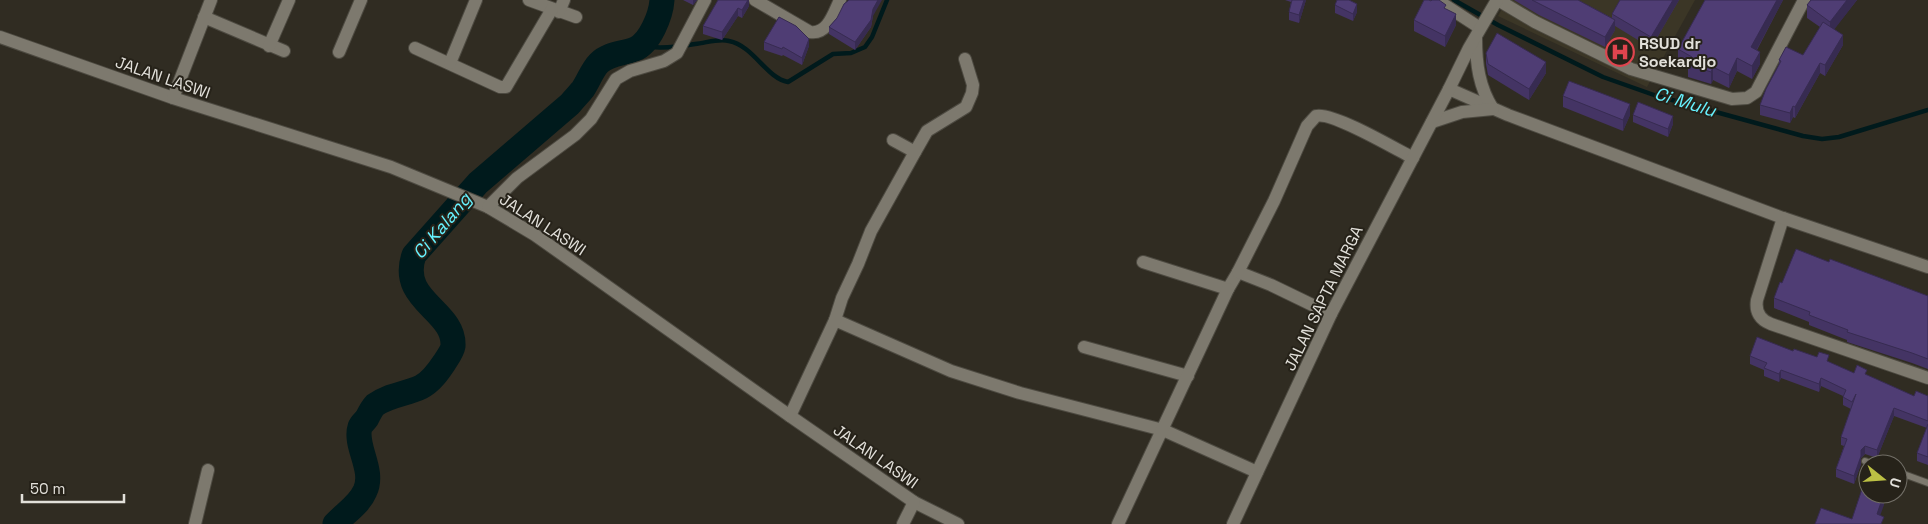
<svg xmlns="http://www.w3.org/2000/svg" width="1928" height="524" viewBox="0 0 1928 524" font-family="'Space Grotesk',sans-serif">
<rect width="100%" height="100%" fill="#302c22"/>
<!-- built -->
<polygon fill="#3b3626" points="1507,0 1695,0 1647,87 1498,16"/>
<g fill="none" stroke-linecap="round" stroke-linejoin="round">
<!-- stream -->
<g stroke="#001a1c" stroke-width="4.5">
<polyline points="1454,0 1498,25 1603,77 1654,95 1803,136 1822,139 1839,137 1928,110"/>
<path d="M642 46C659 49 678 47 695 44 706 43 719 38 729 41 754 46 766 78 788 82L833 54 851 53 865 47 872 37 887 0"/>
</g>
<!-- river -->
<path stroke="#001a1c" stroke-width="25" d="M335 524C345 513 359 505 365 491 375 470 354 446 360 427 361 424 365 421 367 418 369 414 372 408 375 405 388 395 407 394 421 387 431 382 438 372 444 363 447 358 452 352 453 346 455 310 398 301 414 255L478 183 570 104C574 99 579 94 583 89 589 80 592 70 599 63 609 53 623 54 635 49 650 43 661 15 662 0"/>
<defs>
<g id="service">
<polyline points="1865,461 1874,464"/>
<polyline points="1898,472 1928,483"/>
</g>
<g id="minor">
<polyline points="529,0 576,17"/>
<path d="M755 0 810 32C828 35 834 12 840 0"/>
<polyline points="1437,0 1480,28"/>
<polyline points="1498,0 1535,22 1631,69 1732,99 1747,98 1756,92 1804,0"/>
<polyline points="559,12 564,0"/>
<polyline points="204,17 284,51"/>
<polyline points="0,37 173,98 391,167 488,207 535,235 790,416 914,502 958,524"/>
<polyline points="269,46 289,0"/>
<polyline points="415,48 500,87 506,87 552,9"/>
<polyline points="339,52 361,0"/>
<polyline points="450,63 476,0"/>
<polyline points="173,98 211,0"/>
<polyline points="893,140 915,152"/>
<polyline points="488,207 517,178 575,135 591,119 616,79 630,71 664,61 677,53 705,0"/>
<path d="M1783 218 1757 300C1755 312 1760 320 1771 324L1928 378"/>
<polyline points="1143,262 1228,289 1238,272"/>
<path d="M1331 314 1271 285 1238 272 1274 201 1307 126 1316 116C1331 111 1396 149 1413 158"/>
<polyline points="835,320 951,371 1020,393 1163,430 1257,472"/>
<polyline points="1084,347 1188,376"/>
<polyline points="790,416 835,320 842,298 858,264 871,231 915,152 927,131 966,107 972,93 973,85 965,59"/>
<polyline points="195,524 208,470"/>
<polyline points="903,524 914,502"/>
<polyline points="1118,524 1228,289"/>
</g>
<polyline id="tertiary" points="1449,89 1508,115 1783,218 1928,267"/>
<g id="secondary">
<path d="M1476 38C1476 64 1479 87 1493 109"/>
<polyline points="1432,122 1462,112 1493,109"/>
<polyline points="1233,524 1331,314 1449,89 1469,48 1497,0"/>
</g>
</defs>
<!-- service casing -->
<use href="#service" stroke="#4d4a41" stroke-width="8"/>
<!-- minor casing -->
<use href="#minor" stroke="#4d4a41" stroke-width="14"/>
<!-- tertiary casing -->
<use href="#tertiary" stroke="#4d4a41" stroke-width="14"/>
<!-- secondary casing -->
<use href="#secondary" stroke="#4d4a41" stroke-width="14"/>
<!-- service -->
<use href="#service" stroke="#7d796e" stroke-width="6"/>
<!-- minor -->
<use href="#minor" stroke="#7d796e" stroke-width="12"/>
<!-- tertiary -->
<use href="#tertiary" stroke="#7d796e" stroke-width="12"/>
<!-- secondary -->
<use href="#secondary" stroke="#7d796e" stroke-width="12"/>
</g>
<!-- wall -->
<g fill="#443464">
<polygon points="683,0 697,0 693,5"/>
<polygon points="749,0 749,6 742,18 738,16 722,40 703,34 703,26"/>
<polygon points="1285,0 1306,0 1299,23 1289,20 1289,12 1291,2"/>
<polygon points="1514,0 1578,0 1612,18 1612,14 1620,0 1679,0 1651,48 1615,26 1615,30 1605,47 1539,15"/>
<polygon points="1705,0 1783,0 1757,50 1760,64 1752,79 1737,71 1729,88 1713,80 1711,84 1688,77 1688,67 1678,62 1678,49"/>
<polygon points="1857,0 1834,29 1843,45 1825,76 1820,73 1795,118 1793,117 1790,123 1760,115 1760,105 1779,64 1779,60 1803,55 1820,27 1807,18 1807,5"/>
<polygon points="1335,5 1357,12 1353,21 1335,13"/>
<polygon points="1446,9 1456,25 1445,47 1414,31 1414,20"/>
<polygon points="873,16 871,27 855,50 829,34 829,27 837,18"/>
<polygon points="764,42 809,46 802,65 783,55 782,56 764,50"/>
<polygon points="1486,53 1546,73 1529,100 1488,75 1486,64"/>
<polygon points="1563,96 1630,115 1623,131 1563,107"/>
<polygon points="1633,115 1673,124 1668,137 1633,122"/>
<polygon points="1829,262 1928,296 1928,369 1912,363 1847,342 1847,340 1809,325 1809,322 1774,308 1774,298 1782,283"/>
<polygon points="1793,351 1817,357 1854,373 1867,375 1914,396 1928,396 1928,465 1917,461 1917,453 1927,428 1894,416 1877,458 1865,454 1861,458 1861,464 1854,484 1836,477 1836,469 1844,446 1841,445 1841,437 1851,409 1843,405 1843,396 1821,386 1819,392 1781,378 1779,382 1764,376 1764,370 1750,364 1750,356"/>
</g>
<!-- shaded-wall -->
<g fill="#372b51">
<polygon points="693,0 697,0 693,5"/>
<polygon points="748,0 749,0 749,6 742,18 742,10"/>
<polygon points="878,0 882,0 873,16 871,27 855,50 855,42"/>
<polygon points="1304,0 1306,0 1299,23 1299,15"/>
<polygon points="1673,0 1679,0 1651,48 1651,37"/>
<polygon points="1777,0 1783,0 1751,60 1751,47"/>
<polygon points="1847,0 1857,0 1830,35 1830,22"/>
<polygon points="1357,4 1357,12 1353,21 1353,14"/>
<polygon points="738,8 738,16 722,40 722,32"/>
<polygon points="1456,14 1456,25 1445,47 1445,36"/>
<polygon points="1615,20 1615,30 1605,47 1605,37"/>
<polygon points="1843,35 1843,45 1825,76 1825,65"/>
<polygon points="809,39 809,46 802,65 802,58"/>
<polygon points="1760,52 1760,64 1752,79 1752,66"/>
<polygon points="1737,58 1737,71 1729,88 1729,75"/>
<polygon points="1546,62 1546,73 1529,100 1529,89"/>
<polygon points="1820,63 1820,73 1795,118 1795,107"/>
<polygon points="1713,67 1713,80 1711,84 1711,72"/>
<polygon points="1630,104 1630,115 1623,131 1623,120"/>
<polygon points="1793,106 1793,117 1790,123 1790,113"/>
<polygon points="1673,116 1673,124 1668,137 1668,129"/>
<polygon points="1781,370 1781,378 1779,382 1779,374"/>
<polygon points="1821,378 1821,386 1819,392 1819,384"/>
<polygon points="1894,408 1894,416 1877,458 1877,450"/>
<polygon points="1865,446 1865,454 1861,458 1861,450"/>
<polygon points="1861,456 1861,464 1854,484 1854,476"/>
<polygon points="1884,494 1884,505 1877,524 1877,514"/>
</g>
<!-- building -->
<g fill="#4f3d74" stroke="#372b51">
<polygon points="718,0 748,0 742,10 738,8 722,32 703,26"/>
<polygon points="849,0 878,0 873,9 871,20 855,42 829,27 837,18 844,4"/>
<polygon points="1292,0 1304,0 1299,15 1289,12"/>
<polygon points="1337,0 1349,0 1357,4 1353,14 1335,5"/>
<polygon points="1424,0 1429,0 1431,1 1432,0 1439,0 1446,5 1444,8 1456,14 1445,36 1414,20"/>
<polygon points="1532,0 1578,0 1615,20 1605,37"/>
<polygon points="1620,0 1673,0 1651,37 1612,14"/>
<polygon points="1705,0 1777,0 1751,47 1760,52 1752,66 1737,58 1729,75 1713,67 1711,72 1688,64 1692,57 1678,49"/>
<polygon points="1811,0 1847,0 1830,22 1807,5"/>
<polygon points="779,17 796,26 809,39 802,58 783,47 782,49 764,42"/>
<polygon points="1823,22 1843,35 1825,65 1820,63 1795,107 1793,106 1790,113 1760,105 1766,89 1781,61 1779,60 1786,47 1803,55"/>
<polygon points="1497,33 1546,62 1529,89 1488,64 1486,53"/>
<polygon points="1569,81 1630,104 1623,120 1563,96"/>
<polygon points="1638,102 1673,116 1668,129 1633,115"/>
<polygon points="1796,249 1829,262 1830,259 1928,296 1928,359 1912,353 1847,332 1848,330 1809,315 1810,312 1774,298 1780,282 1782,283"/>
<polygon points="1757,337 1793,351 1794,349 1817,357 1819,352 1829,355 1827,361 1854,373 1857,365 1867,370 1865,374 1914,396 1916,391 1928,396 1928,421 1894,408 1877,450 1865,446 1861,450 1861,456 1854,476 1836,469 1847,439 1841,437 1856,394 1852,402 1843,397 1846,390 1821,378 1819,384 1781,370 1779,374 1764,368 1767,363 1750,356"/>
<polygon points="1928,424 1928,457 1917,453"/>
<polygon points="1863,486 1868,488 1868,494 1884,494 1877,514 1884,517 1881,524 1815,524 1821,508 1852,519"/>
</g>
<!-- icons -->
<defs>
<symbol id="hospital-ring" viewBox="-11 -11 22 22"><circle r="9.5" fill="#262219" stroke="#e0444e" stroke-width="1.5"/><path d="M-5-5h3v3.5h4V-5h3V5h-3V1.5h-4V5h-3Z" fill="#e0444e"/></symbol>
</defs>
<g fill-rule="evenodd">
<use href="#hospital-ring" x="1604" y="36" width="32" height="32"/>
</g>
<g text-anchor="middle" stroke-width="4" stroke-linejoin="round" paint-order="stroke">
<!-- poi labels -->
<g font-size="16" font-weight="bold" fill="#e2e0da" stroke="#262219" text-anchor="start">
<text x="1639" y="49">RSUD dr<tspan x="1639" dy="18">Soekardjo</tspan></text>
</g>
<!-- street labels -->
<g font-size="16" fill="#e2e0da" stroke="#262219">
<text transform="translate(163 77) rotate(19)" y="6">JALAN LASWI</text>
<text transform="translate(543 224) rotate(33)" y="6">JALAN LASWI</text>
<text transform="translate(1323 298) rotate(-64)" y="6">JALAN SAPTA MARGA</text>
<text transform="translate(876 456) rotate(35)" y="6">JALAN LASWI</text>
</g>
<!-- water labels -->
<g font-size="18" font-style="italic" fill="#67f2ff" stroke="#262219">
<text transform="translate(1685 102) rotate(17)" y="6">Ci Mulu</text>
<text transform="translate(442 226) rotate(-50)" y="6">Ci Kalang</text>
</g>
</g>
<!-- north arrow -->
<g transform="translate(1883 479) rotate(107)"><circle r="24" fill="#262219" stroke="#716e66"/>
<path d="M0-4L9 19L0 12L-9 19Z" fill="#bcc044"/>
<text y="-8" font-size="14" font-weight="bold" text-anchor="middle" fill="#e2e0da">U</text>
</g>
<!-- scale -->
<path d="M22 494v8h102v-8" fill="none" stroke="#e2e0da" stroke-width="2.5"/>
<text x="30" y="494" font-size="15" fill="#e2e0da" stroke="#262219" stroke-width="4" paint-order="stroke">50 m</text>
</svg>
